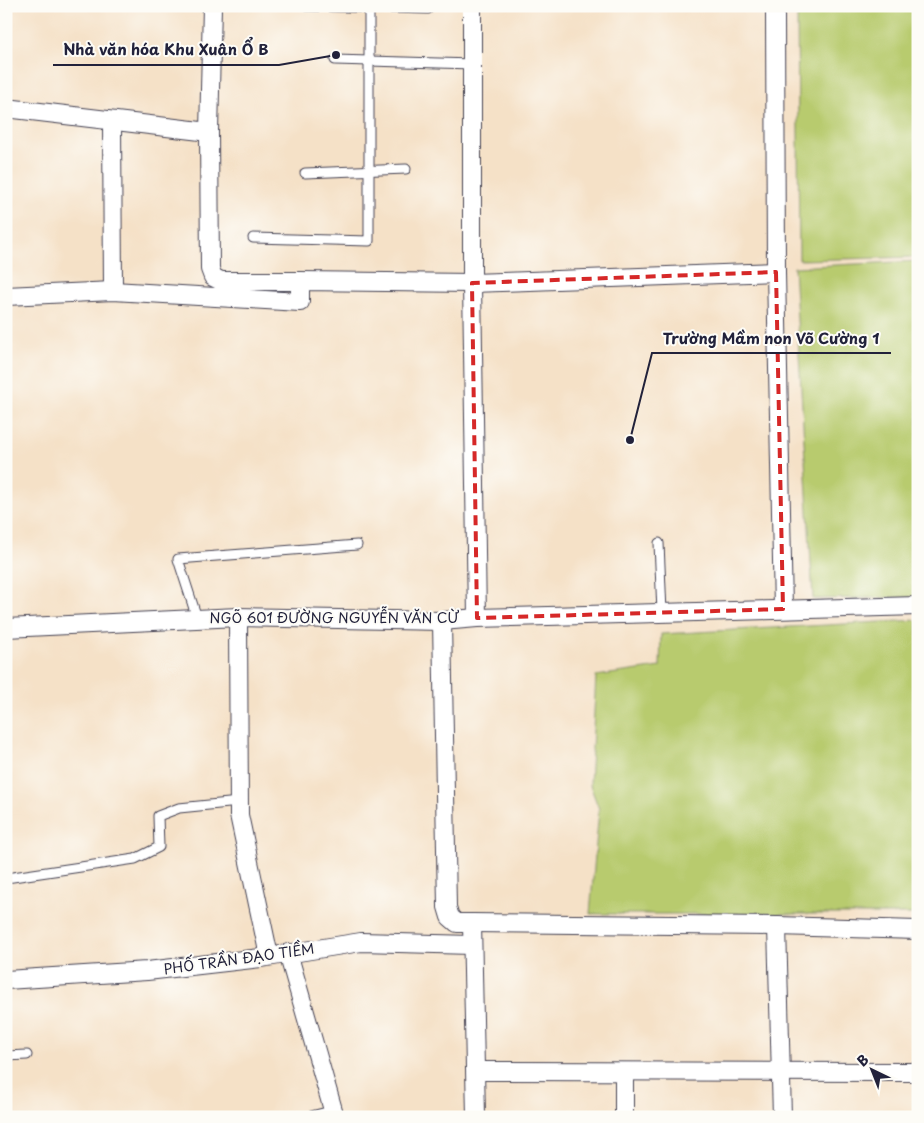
<svg xmlns="http://www.w3.org/2000/svg" width="924" height="1123" viewBox="0 0 924 1123" font-family="'Playpen Sans',sans-serif">
<rect width="100%" height="100%" fill="#fdfcf7"/>
<filter id="ink" filterUnits="userSpaceOnUse"><feTurbulence type="fractalNoise" baseFrequency=".02" numOctaves="2"/><feDisplacementMap in="SourceGraphic" scale="10" xChannelSelector="R" yChannelSelector="G"/><feConvolveMatrix kernelMatrix="1 2 1 2 8 2 1 2 1" color-interpolation-filters="sRGB"/></filter>
<filter id="wash" filterUnits="userSpaceOnUse"><feTurbulence type="fractalNoise" baseFrequency=".0096" numOctaves="4" result="noise"/><feDisplacementMap in="SourceGraphic" scale="20" xChannelSelector="R" yChannelSelector="G"/><feGaussianBlur stdDeviation="1.12" result="paint"/><feColorMatrix in="noise" values="0 0 0 0 0 0 0 0 0 0 0 0 0 0 0 0 0 1.4 0 .05"/><feComposite in="paint" operator="in"/></filter>
<g filter="url(#wash)">
<rect width="100%" height="100%" fill="#f5e1c7"/>
<!-- green -->
<g fill="#b8cb6e" stroke="#6d7654">
<polygon points="797,6 918,6 918,257 799,260"/>
<polygon points="918,261 918,597 813,599 794,267"/>
<polygon points="918,620 918,914 590,914 599,809 590,785 596,676 660,667 661,634"/>
</g>
</g>
<g filter="url(#ink)">
<g fill="none" stroke-linecap="round" stroke-linejoin="round">
<defs>
<g id="lane">
<polyline points="306,6 428,9 428,6"/>
<polyline points="335,60 473,64"/>
<polyline points="305,173 406,169"/>
<polyline points="253,238 369,241 369,8"/>
<polyline points="659,543 662,612"/>
<polyline points="197,618 178,559 357,545"/>
<polyline points="6,878 135,859 159,847 158,816 179,808 239,802"/>
<polyline points="6,1056 27,1055"/>
<polyline points="307,1117 335,1110"/>
</g>
<g id="street">
<polyline points="212,6 209,132 210,269 213,277 221,281 300,281"/>
<polyline points="472,6 472,283 477,618"/>
<polyline points="775,6 776,272 783,609"/>
<polyline points="6,108 209,132"/>
<polyline points="112,121 113,291"/>
<polyline points="6,296 113,291 300,302 300,281 472,283 776,272"/>
<polyline points="238,617 239,815 269,956"/>
<polyline points="442,621 447,907 450,917 457,923 472,923 476,1117"/>
<polyline points="6,628 238,617 442,621 477,618 918,606"/>
<polyline points="472,923 777,926 918,930"/>
<polyline points="777,926 782,1117"/>
<polyline points="288,953 335,1117"/>
<polyline points="6,980 147,971 261,958 361,942 472,945"/>
<polyline points="476,1071 918,1072"/>
<polyline points="624,1072 624,1117"/>
</g>
</defs>
<!-- lane casing -->
<use href="#lane" stroke="#423f50" stroke-width="11"/>
<!-- street casing -->
<use href="#street" stroke="#423f50" stroke-width="20"/>
<!-- lane -->
<use href="#lane" stroke="#fff" stroke-width="9"/>
<!-- street -->
<use href="#street" stroke="#fff" stroke-width="18"/>
</g>
</g>
<!-- marked area -->
<path fill="none" stroke="#d62828" stroke-width="4" stroke-dasharray="10 6" stroke-linejoin="round" d="M776 272 783 609 477 618 472 283Z"/>
<g text-anchor="middle" stroke-width="4" stroke-linejoin="round" paint-order="stroke">
<!-- street labels -->
<g font-size="14" fill="#22223b" stroke="#fdfcf7">
<text x="334" y="623">NGÕ 601 ĐƯỜNG NGUYỄN VĂN CỪ</text>
<text transform="translate(239 959) rotate(-8)" y="5">PHỐ TRẦN ĐẠO TIỀM</text>
</g>
</g>
<!-- callouts -->
<path fill="none" stroke="#22223b" stroke-width="2" d="M336 55L279 65H53M630 440L652 353H891"/>
<g fill="#22223b" stroke="#fdfcf7" stroke-width="2">
<circle cx="336" cy="55" r="5"/>
<circle cx="630" cy="440" r="5"/>
</g>
<g font-size="15" text-anchor="middle" font-weight="bold" fill="#22223b" stroke="#fdfcf7" stroke-width="4" stroke-linejoin="round" paint-order="stroke">
<text x="166" y="55">Nhà văn hóa Khu Xuân Ổ B</text>
<text x="771" y="344">Trường Mầm non Võ Cường 1</text>
</g>
<!-- margin -->
<rect width="924" height="1123" fill="none" stroke="#fdfcf7" stroke-width="25"/>
<!-- north arrow -->
<g transform="translate(872 1070) rotate(317)" stroke="#fdfcf7" stroke-width="4" paint-order="stroke">
<path d="M0-4L9 19L0 12L-9 19Z" fill="#22223b"/>
<text y="-8" font-size="14" font-weight="bold" text-anchor="middle" fill="#22223b">B</text>
</g>
</svg>
